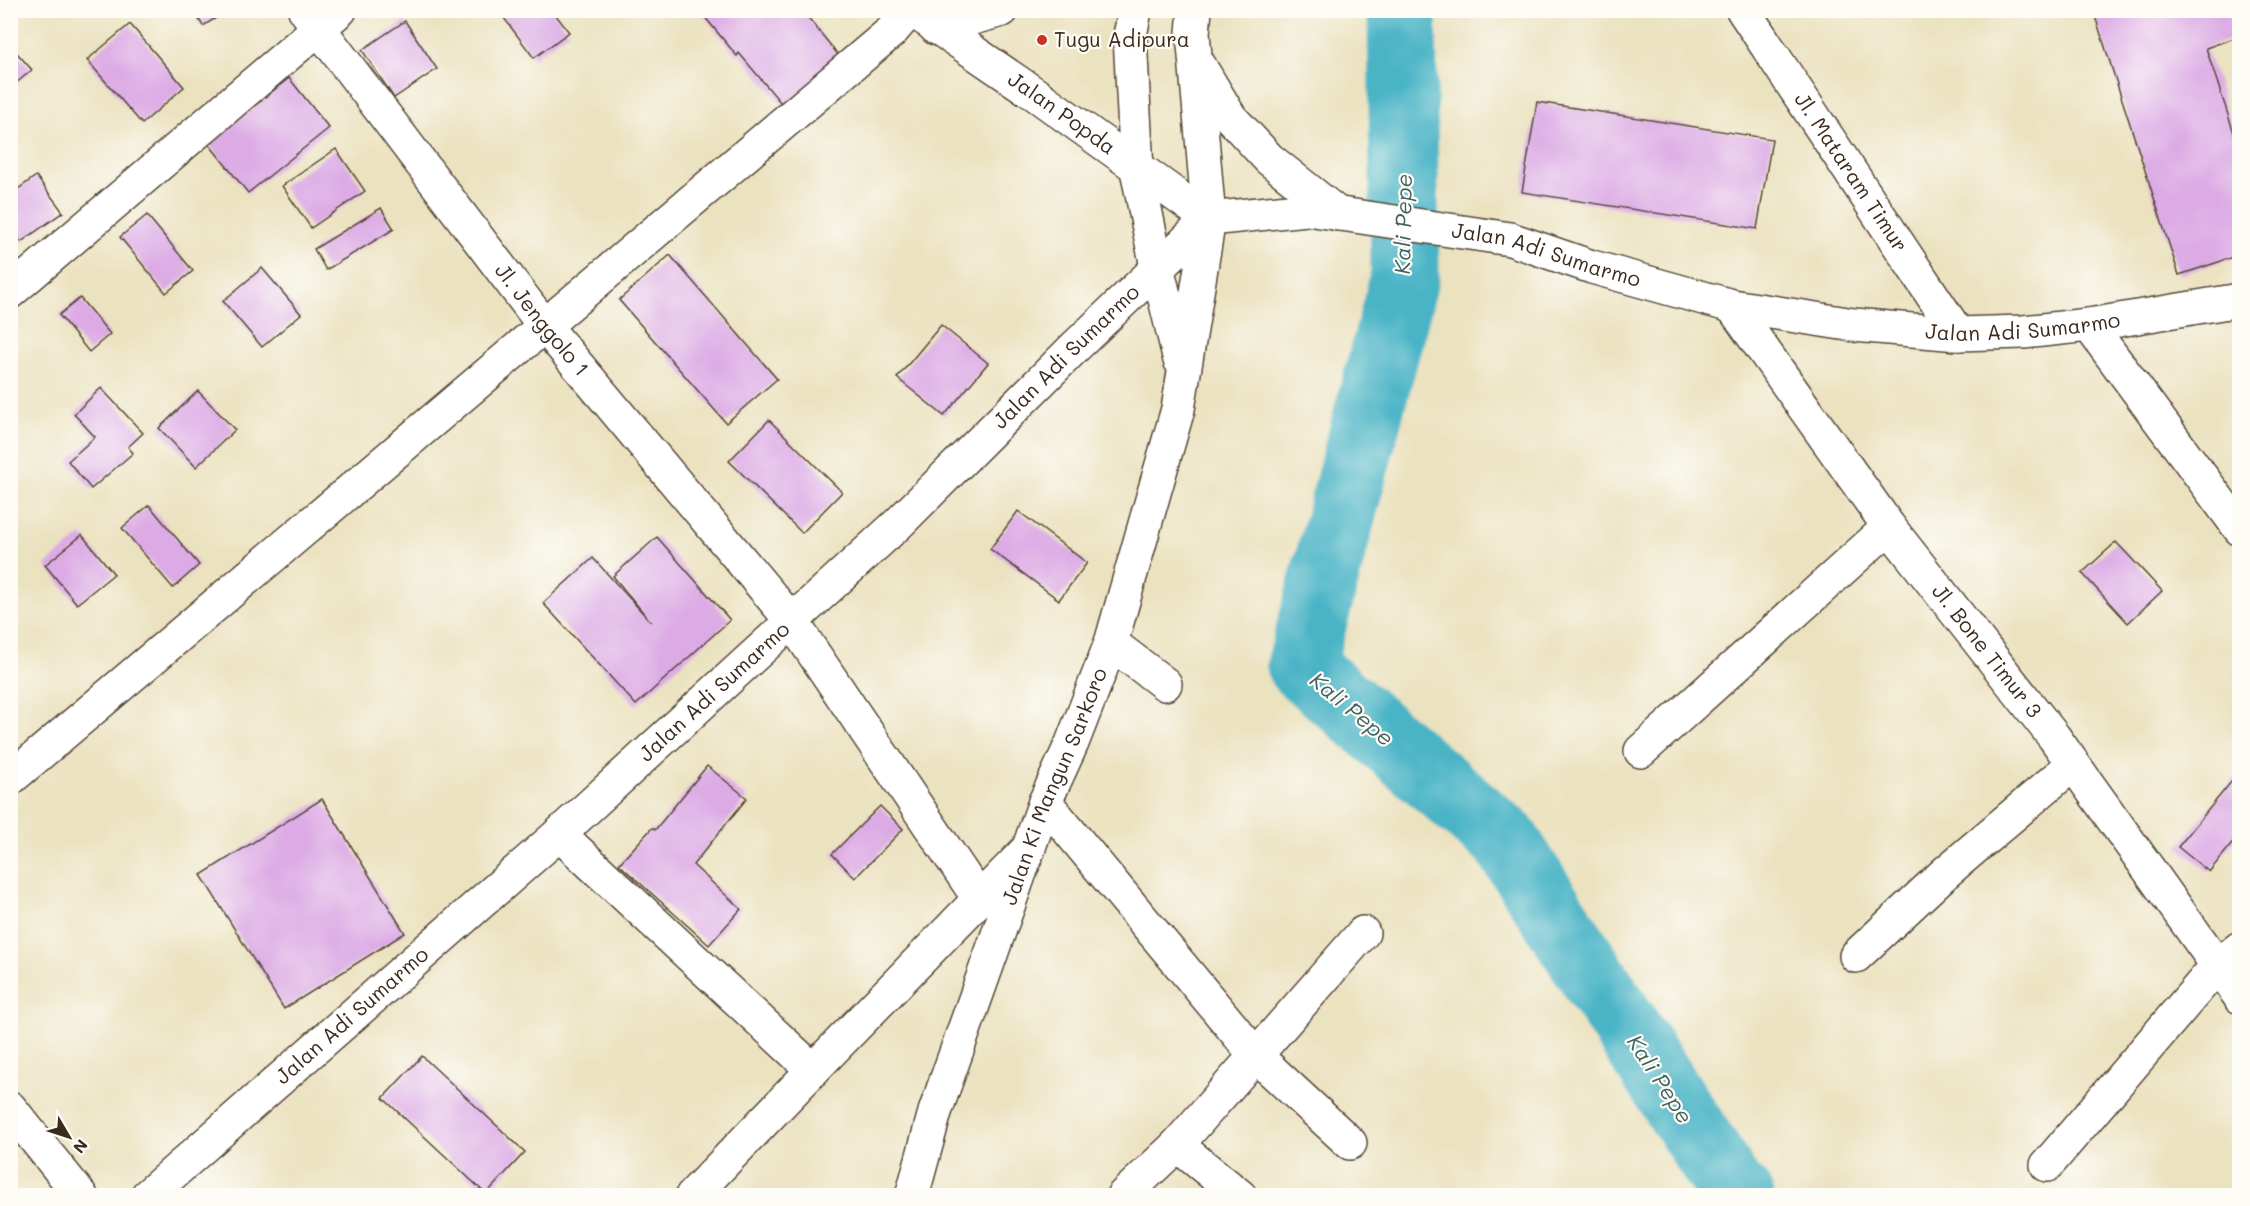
<svg xmlns="http://www.w3.org/2000/svg" width="2250" height="1206" viewBox="0 0 2250 1206" font-family="Mali,sans-serif">
<rect width="100%" height="100%" fill="#fdfcf7"/>
<filter id="ink" filterUnits="userSpaceOnUse"><feTurbulence type="fractalNoise" baseFrequency=".0167" numOctaves="2"/><feDisplacementMap in="SourceGraphic" scale="12" xChannelSelector="R" yChannelSelector="G"/><feConvolveMatrix kernelMatrix="1 2 1 2 8 2 1 2 1" color-interpolation-filters="sRGB"/></filter>
<filter id="wash" filterUnits="userSpaceOnUse"><feTurbulence type="fractalNoise" baseFrequency=".008" numOctaves="4" result="noise"/><feDisplacementMap in="SourceGraphic" scale="24" xChannelSelector="R" yChannelSelector="G"/><feGaussianBlur stdDeviation="1.35" result="paint"/><feColorMatrix in="noise" values="0 0 0 0 0 0 0 0 0 0 0 0 0 0 0 0 0 1.4 0 .05"/><feComposite in="paint" operator="in"/></filter>
<g filter="url(#wash)">
<rect width="100%" height="100%" fill="#ebe2c0"/>
<g fill="none" stroke-linecap="round" stroke-linejoin="round">
<!-- river -->
<polyline stroke="#49b4c6" stroke-width="69" points="1402,10 1405,276 1301,666 1505,840 1732,1191 1739,1196"/>
</g>
<g id="blocks">
<!-- building -->
<g fill="#dcaae5">
<polygon points="193,10 229,10 203,26"/>
<polygon points="498,10 552,10 569,32 534,58"/>
<polygon points="699,10 802,10 844,62 786,109 739,53 737,56"/>
<polygon points="2093,10 2240,10 2240,36 2206,48 2240,151 2240,255 2179,275"/>
<polygon points="405,21 437,69 394,98 362,50"/>
<polygon points="130,24 184,87 142,124 87,60"/>
<polygon points="10,45 32,70 10,88"/>
<polygon points="289,78 329,128 248,193 208,143"/>
<polygon points="1537,102 1772,139 1757,229 1522,192"/>
<polygon points="336,149 365,191 311,228 282,186"/>
<polygon points="36,176 63,212 21,242 10,228 10,195"/>
<polygon points="381,208 394,229 326,270 314,249"/>
<polygon points="147,215 193,271 166,293 120,237"/>
<polygon points="670,255 777,379 726,423 619,300"/>
<polygon points="262,268 301,314 262,347 223,301"/>
<polygon points="80,298 110,334 89,352 59,315"/>
<polygon points="941,325 988,363 944,416 897,378"/>
<polygon points="101,388 143,433 128,447 133,453 91,489 68,461 95,437 74,414"/>
<polygon points="198,391 235,430 196,467 159,428"/>
<polygon points="769,420 842,492 802,533 729,461"/>
<polygon points="149,505 199,565 173,588 122,528"/>
<polygon points="1018,511 1087,563 1059,600 990,549"/>
<polygon points="82,535 114,574 77,604 45,565"/>
<polygon points="657,537 730,620 636,705 543,603 593,558 651,622 613,576"/>
<polygon points="2116,542 2162,591 2128,623 2082,573"/>
<polygon points="707,766 747,798 693,865 741,909 709,945 619,864 652,828 655,830"/>
<polygon points="2240,771 2240,834 2209,872 2178,847"/>
<polygon points="322,799 405,933 284,1009 201,875"/>
<polygon points="880,806 903,829 855,878 832,854"/>
<polygon points="422,1056 525,1152 486,1194 383,1098"/>
</g>
</g>
</g>
<g filter="url(#ink)">
<use href="#blocks" fill-opacity="0" stroke="#554636" stroke-width="1.5"/>
<g fill="none" stroke-linecap="round" stroke-linejoin="round">
<defs>
<g id="minor">
<path id="s1" d="M305 10 543 324 791 620 980 900"/>
<path id="s2" d="M1743 10 1958 334"/>
<polyline points="10,292 340,10"/>
<path id="s3" d="M1732 306 1889 527 2054 737 2240 997"/>
<polyline points="2089,325 2240,529"/>
<polyline points="1111,643 1165,684"/>
<polyline points="1641,751 1889,527"/>
<polyline points="10,779 892,31 910,10"/>
<polyline points="1045,802 1256,1056 1350,1143"/>
<polyline points="559,834 813,1070 692,1196"/>
<polyline points="1856,956 1945,873 2072,765"/>
<polyline points="813,1070 1029,848"/>
<polyline points="10,1108 81,1196"/>
<polyline points="1177,1145 1240,1196"/>
<polyline points="2047,1165 2217,966 2240,948"/>
<polyline points="1123,1196 1177,1145 1363,933"/>
</g>
<g id="major">
<path id="s4" d="M912 10 1038 96 1209 219"/>
<path id="s5" d="M147 1196 559 834 899 523 1075 347 1209 219 1307 209 1510 239 1592 267 1732 306 1854 325 1958 334 2023 332 2089 325 2240 300"/>
</g>
<g id="highway">
<polyline points="1135,10 1130,36 1137,170 1157,267 1180,360"/>
<polyline points="936,28 1002,10"/>
<polyline points="1199,65 1230,117 1269,159 1338,214"/>
<path id="s6" d="M912 1196 935 1112 1045 802 1072 743 1111 643 1178 409 1209 219 1193 33 1195 10"/>
</g>
</defs>
<!-- minor casing -->
<use href="#minor" stroke="#554636" stroke-width="36"/>
<!-- major casing -->
<use href="#major" stroke="#554636" stroke-width="36"/>
<!-- highway casing -->
<use href="#highway" stroke="#554636" stroke-width="36"/>
<!-- minor -->
<use href="#minor" stroke="#fff" stroke-width="33"/>
<!-- major -->
<use href="#major" stroke="#fff" stroke-width="33"/>
<!-- highway -->
<use href="#highway" stroke="#fff" stroke-width="33"/>
</g>
</g>
<!-- markers -->
<circle fill="#c8321e" stroke="#fdfcf7" stroke-width="2" cx="1042" cy="40" r="6"/>
<g text-anchor="middle" stroke-width="4.5" stroke-linejoin="round" paint-order="stroke">
<!-- poi labels -->
<g font-size="21" fill="#3b2a1e" stroke="#fdfcf7" text-anchor="start">
<text x="1054" y="47">Tugu Adipura</text>
</g>
<!-- street labels -->
<g font-size="21" fill="#3b2a1e" stroke="#fdfcf7">
<text dy="7" stroke="none"><textPath href="#s4" startOffset="182">Jalan Popda</textPath></text>
<text dy="7" stroke="none"><textPath href="#s2" startOffset="195">Jl. Mataram Timur</textPath></text>
<text dy="7" stroke="none"><textPath href="#s5" startOffset="1786">Jalan Adi Sumarmo</textPath></text>
<text dy="7" stroke="none"><textPath href="#s1" startOffset="390">Jl. Jenggolo 1</textPath></text>
<text dy="7" stroke="none"><textPath href="#s5" startOffset="2272">Jalan Adi Sumarmo</textPath></text>
<text dy="7" stroke="none"><textPath href="#s5" startOffset="1245">Jalan Adi Sumarmo</textPath></text>
<text dy="7" stroke="none"><textPath href="#s3" startOffset="429">Jl. Bone Timur 3</textPath></text>
<text dy="7" stroke="none"><textPath href="#s5" startOffset="759">Jalan Adi Sumarmo</textPath></text>
<text dy="7" stroke="none"><textPath href="#s6" startOffset="434">Jalan Ki Mangun Sarkoro</textPath></text>
<text dy="7" stroke="none"><textPath href="#s5" startOffset="273">Jalan Adi Sumarmo</textPath></text>
</g>
<!-- water labels -->
<g font-size="22" font-style="italic" fill="#416161" stroke="#fdfcf7">
<text transform="translate(1403 224) rotate(-89)" y="8">Kali Pepe</text>
<text transform="translate(1352 709) rotate(40)" y="8">Kali Pepe</text>
<text transform="translate(1660 1079) rotate(57)" y="8">Kali Pepe</text>
</g>
</g>
<!-- margin -->
<rect width="2250" height="1206" fill="none" stroke="#fdfcf7" stroke-width="36"/>
<!-- north arrow -->
<g transform="translate(69 1137) rotate(129)" stroke="#fdfcf7" stroke-width="4.5" paint-order="stroke">
<path d="M0-4.5L10 22L0 15L-10 22Z" fill="#3b2a1e"/>
<text y="-9" font-size="16" font-weight="bold" text-anchor="middle" fill="#3b2a1e">N</text>
</g>
</svg>
